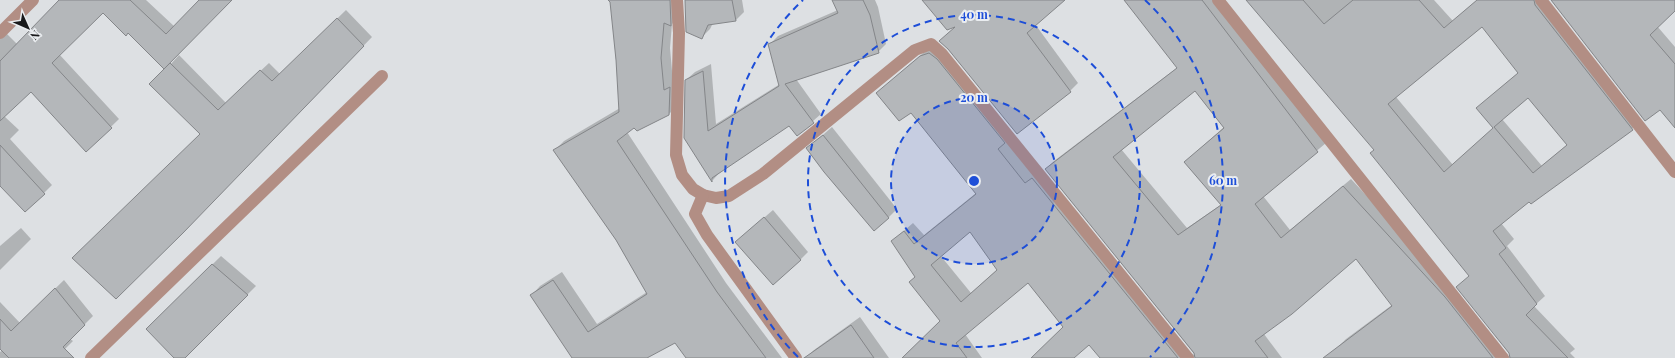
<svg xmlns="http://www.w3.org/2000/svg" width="1675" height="358" viewBox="0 0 1675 358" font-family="'Playfair Display',serif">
<rect width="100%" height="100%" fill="#dde0e3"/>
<!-- shadow -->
<g fill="#0003" fill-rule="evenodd">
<polygon points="61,0 146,0 175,27 200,0 231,0 168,64 170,65 179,55 226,103 269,63 280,74 346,10 372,37 191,224 202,134 165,69 128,32 103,11 59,54 119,119 86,151 31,91 4,116 19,130 10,139 52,185 44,193 0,185 0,27 18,45"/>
<polygon points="611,0 679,0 680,16 672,24 670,48 673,82 678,105 669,114 634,126 627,132 726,283 782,358 688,358 676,341 644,358 573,358 531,296 540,286 562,272 597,324 647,292 616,240 555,150 564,141 620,108"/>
<polygon points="685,0 742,0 744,12 736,20 713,23 710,29 702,37"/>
<polygon points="833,0 875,0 878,7 886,44 878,52 796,79 821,114 797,135 789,124 720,172 713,180 685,137 686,80 695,72 711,64 716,124 780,84 769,45 778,36 838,10"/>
<polygon points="923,0 1063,0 1035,24 1078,83 1070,91 949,49 940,41 956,26"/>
<path d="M1125 0H1216L1326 143 1263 196 1290 230 1351 179 1453 289 1505 355 1512 357 1470 276 1375 149 1247 0H1434L1453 21 1477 0H1546L1640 121 1632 129 1529 200 1501 223 1514 239 1507 246 1545 296 1534 306 1575 349 1570 353 1575 358H1346L1338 347 1346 339 1392 305 1356 257 1264 334 1282 358H1218L1196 356 1194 358H1101L1089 344 1073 358H1048L1064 327 1028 281 965 334 982 358H902L942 321 916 276 892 241 913 223 924 235 976 193 912 111 877 93 930 47 1191 354 1195 355 1046 169 1054 161 1178 67ZM1483 26 1519 72 1478 108 1494 128 1453 165 1396 97ZM1195 89 1224 127 1185 162 1222 204 1187 228 1121 149ZM1529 97 1568 144 1542 166 1502 119ZM970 230 998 269 971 293 940 255Z"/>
<polygon points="1552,0 1675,0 1675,10 1657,26 1675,47 1675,126 1661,109"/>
<polygon points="832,127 897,209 888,218 808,148"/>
<polygon points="773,210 808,252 800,260 745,234"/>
<polygon points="21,228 31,239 0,270 0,246"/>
<polygon points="221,256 256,286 184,358 176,358 147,329"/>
<polygon points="64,280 93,316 70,339 73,341 56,358 0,358 0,352 3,350 0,347 0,302 20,323"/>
<polygon points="860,317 889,358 802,358 808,356 814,350"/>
</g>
<!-- building -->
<g fill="#b4b7ba" stroke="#848689" fill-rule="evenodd">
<polygon points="59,0 130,0 166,34 199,0 232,0 164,69 128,33 126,36 103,13 52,63 112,128 86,152 31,92 0,121 0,61"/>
<polygon points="608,0 670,0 671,26 664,23 661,58 664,90 670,87 669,115 637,131 634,128 617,141 717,292 766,358 686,358 675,343 647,358 572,358 530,295 553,280 588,332 647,294 616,240 553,150 619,112 616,60 610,2"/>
<polygon points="685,0 732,0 736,21 708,25 702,39 686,32"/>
<polygon points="832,0 863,0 870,15 879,53 785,84 814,123 797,136 789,126 712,178 712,182 684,138 685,80 703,71 708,131 779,86 768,44 838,13"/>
<polygon points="922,0 1065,0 1027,33 1071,92 1017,134 948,49 939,41 955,27 947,30"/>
<path d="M1124 0H1202L1318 152 1255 204 1281 238 1343 186 1445 297 1493 358H1323L1392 306 1356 259 1292 314 1255 341 1268 358H1195L1194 353 1045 169 1177 68ZM1195 91 1224 128 1184 162 1221 205 1178 235 1113 157Z"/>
<path d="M1246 0H1303L1324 24 1353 0H1419L1444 28 1477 0H1534L1535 5 1633 130 1531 204 1529 202 1493 231 1506 248 1499 254 1537 304 1526 315 1568 358H1510L1509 353 1456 287 1469 276 1370 153 1374 150ZM1482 27 1518 73 1476 108 1493 128 1444 172 1388 104ZM1528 98 1567 145 1533 173 1494 127Z"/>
<polygon points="1551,0 1675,0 1675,11 1650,35 1675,64 1675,128 1660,110 1645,121"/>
<polygon points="337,18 364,46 183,233 116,299 72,258 200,134 149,84 170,63 218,110 260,70 272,81"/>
<path d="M929 53 937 59 1005 143 998 149 1025 183 1032 178 1178 358H1100L1089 345 1074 358H1031L1063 327 1028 283 956 343 967 358H902L940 321 909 282 915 277 891 241 904 231 914 244 976 194 911 113 899 121 876 93 920 56ZM970 232 997 270 961 302 931 265Z"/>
<polygon points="823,135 889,218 874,231 824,172 806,148"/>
<polygon points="0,145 45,194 25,212 0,186"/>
<polygon points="764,217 801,260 773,285 735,242"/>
<polygon points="212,264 248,295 185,358 174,358 146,329"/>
<polygon points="55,288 85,325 63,347 74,358 9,358 0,349 0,319 11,331"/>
<polygon points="851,325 874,358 804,358"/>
</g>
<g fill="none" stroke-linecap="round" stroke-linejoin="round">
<!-- minor -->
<g stroke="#b28e84" stroke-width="12">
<polyline points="677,0 679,33 676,155 682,175 693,189 703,195 716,198 729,196 763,174 915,50 931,44 942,54 1188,358"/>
<polyline points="1218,0 1503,358"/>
<polyline points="1541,0 1675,172"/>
<polyline points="0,33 33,0"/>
<polyline points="703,195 695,214 707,235 796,358"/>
<polyline points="91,358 382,76"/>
</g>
</g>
<!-- distance rings -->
<circle cx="974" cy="181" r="83" fill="#1d4ed8" fill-opacity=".12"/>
<g fill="none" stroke="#1d4ed8" stroke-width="2" stroke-dasharray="7 5">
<circle cx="974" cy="181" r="83"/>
<circle cx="974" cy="181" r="166"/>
<path d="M798 357A249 249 0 0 1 803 0M1145 0A249 249 0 0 1 1150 357"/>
</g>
<circle cx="974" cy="181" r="6" fill="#1d4ed8" stroke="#eaedf0" stroke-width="2"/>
<g font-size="12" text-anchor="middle" font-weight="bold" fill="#1d4ed8" stroke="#eaedf0" stroke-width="4" stroke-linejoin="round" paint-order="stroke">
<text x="974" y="19">40 m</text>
<text x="974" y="102">20 m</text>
<text x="1223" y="185">60 m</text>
</g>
<!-- north arrow -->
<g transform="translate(28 28) rotate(135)" stroke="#eaedf0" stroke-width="3" paint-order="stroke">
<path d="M0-3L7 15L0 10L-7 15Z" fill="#18191b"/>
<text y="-6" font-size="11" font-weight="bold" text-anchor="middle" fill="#18191b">N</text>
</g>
</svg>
